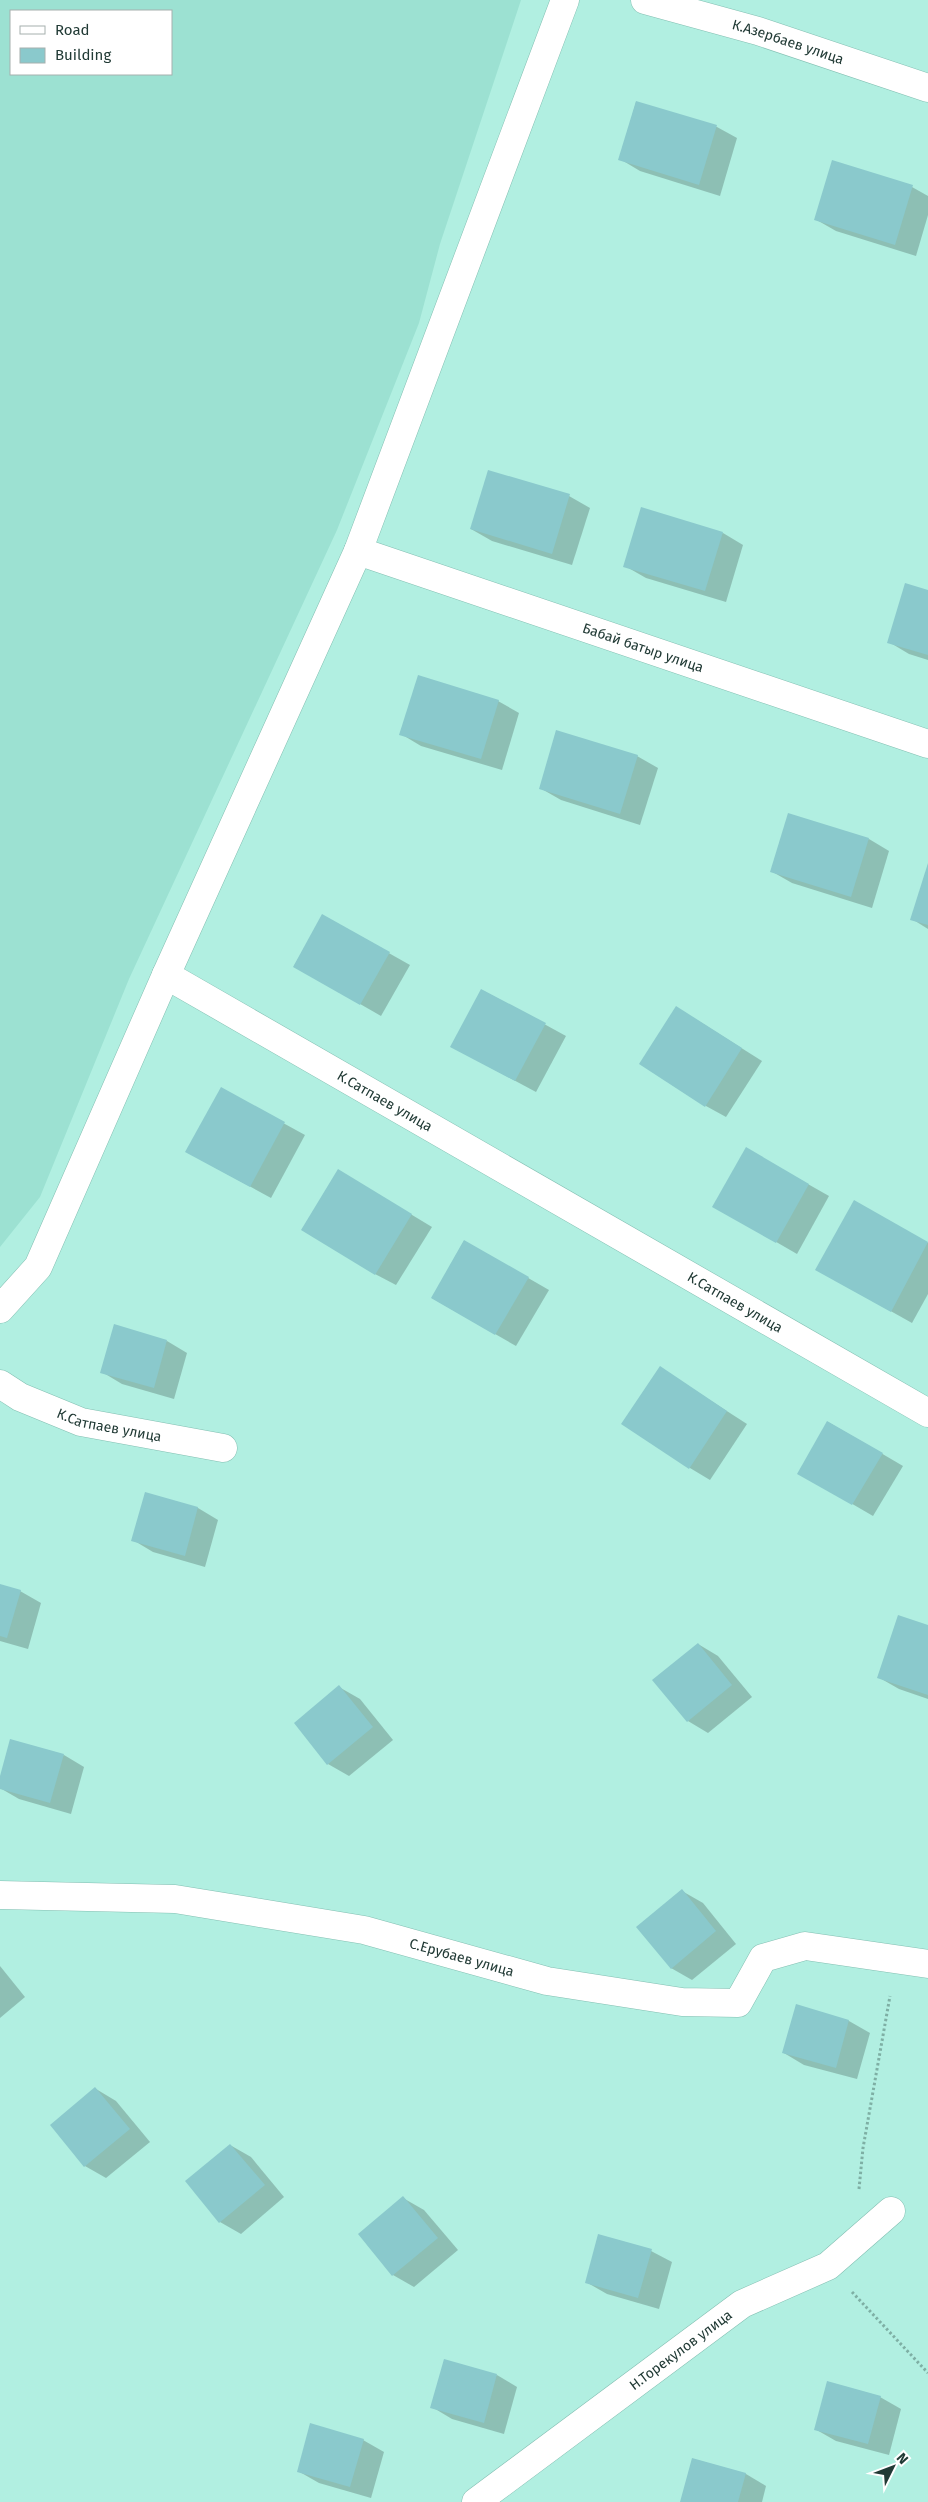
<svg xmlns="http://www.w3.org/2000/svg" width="928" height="2502" viewBox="0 0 928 2502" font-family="'Fira Sans',sans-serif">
<rect width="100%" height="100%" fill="#b1efe1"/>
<!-- built -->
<path fill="#9ce1d2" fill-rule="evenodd" d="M0 0H521L440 244 419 323 337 530 129 979 40 1197 0 1247ZM11 11H171V74H11Z"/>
<!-- shadow -->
<g fill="#0003">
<polygon points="636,102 717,127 737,138 720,196 640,171 620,159"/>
<polygon points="912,187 928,196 928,215 916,256 836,231 815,219"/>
<polygon points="569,496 590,508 572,565 492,541 471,529"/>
<polygon points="723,533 743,545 726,602 646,578 625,566"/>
<polygon points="928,592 928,660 909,654 889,642"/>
<polygon points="498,701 519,713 502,770 421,746 401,734"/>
<polygon points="637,756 658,768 640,825 561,800 540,788"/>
<polygon points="869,839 889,851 872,908 792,883 771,871"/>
<polygon points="928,865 928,929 912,919"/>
<polygon points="323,916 410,965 381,1016 294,966"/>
<polygon points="482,990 566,1036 536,1092 473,1058"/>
<polygon points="697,1020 762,1061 726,1117 706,1106"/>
<polygon points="221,1089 305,1135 271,1198 207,1163"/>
<polygon points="746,1149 829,1196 797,1254 714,1206"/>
<polygon points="359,1183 432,1227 396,1285 375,1274"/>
<polygon points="855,1202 928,1243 928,1294 912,1323 837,1281"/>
<polygon points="464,1241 549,1290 516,1346 432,1298"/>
<polygon points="167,1341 187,1353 174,1399 122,1384 102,1372"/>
<polygon points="660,1368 747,1424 710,1480 690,1468"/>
<polygon points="828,1422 903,1466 873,1516 799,1473"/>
<polygon points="146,1493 198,1508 218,1520 205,1567 153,1552 133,1540"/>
<polygon points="0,1585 20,1591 41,1603 28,1649 0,1641"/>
<polygon points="928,1626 928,1699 899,1689 878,1677"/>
<polygon points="698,1644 718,1656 752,1697 708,1733 688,1721"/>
<polygon points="339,1687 360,1699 393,1740 349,1776 328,1764"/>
<polygon points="64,1755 84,1767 71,1814 19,1799 0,1788 0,1780"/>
<polygon points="682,1891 703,1903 736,1944 692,1980 671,1968"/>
<polygon points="0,1966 25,1997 0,2018"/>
<polygon points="797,2006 849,2021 870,2033 857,2079 804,2065 784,2053"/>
<polygon points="96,2089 116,2101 150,2142 106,2178 85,2166"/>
<polygon points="230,2145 251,2157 284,2197 241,2234 220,2222"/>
<polygon points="403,2198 424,2210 458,2250 414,2287 393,2275"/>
<polygon points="651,2251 672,2262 659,2309 607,2294 586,2282"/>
<polygon points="497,2375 517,2387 504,2434 452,2419 432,2407"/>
<polygon points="880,2397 901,2409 889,2455 836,2441 815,2429"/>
<polygon points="363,2440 384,2452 371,2498 319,2483 298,2471"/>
<polygon points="693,2459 746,2474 766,2486 762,2502 681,2502"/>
</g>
<!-- building -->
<g fill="#8ac9cc">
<polygon points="636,101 717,125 699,185 618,160"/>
<polygon points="832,160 913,185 895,245 814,220"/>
<polygon points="488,470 570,494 552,554 470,529"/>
<polygon points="641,507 723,532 705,591 623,567"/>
<polygon points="905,583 928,590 928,655 887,643"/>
<polygon points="418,675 499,700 481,759 399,735"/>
<polygon points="556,730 638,755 620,814 539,789"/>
<polygon points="788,813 869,838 851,897 770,872"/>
<polygon points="928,863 928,925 910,920"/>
<polygon points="322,914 390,952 360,1005 293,967"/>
<polygon points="481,989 546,1023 515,1081 450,1047"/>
<polygon points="676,1006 742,1048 705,1107 639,1064"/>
<polygon points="221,1087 285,1122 250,1187 185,1152"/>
<polygon points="746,1147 809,1184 776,1243 712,1207"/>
<polygon points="338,1169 412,1214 375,1275 301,1230"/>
<polygon points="854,1200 928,1242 891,1312 815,1270"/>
<polygon points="464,1240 529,1277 495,1335 431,1298"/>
<polygon points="114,1324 167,1340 154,1388 100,1373"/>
<polygon points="660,1366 727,1411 689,1469 621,1424"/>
<polygon points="827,1421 883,1453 852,1505 797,1474"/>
<polygon points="145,1492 198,1507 185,1556 131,1541"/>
<polygon points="0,1584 21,1590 7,1638 0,1636"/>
<polygon points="898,1615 928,1625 928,1695 877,1678"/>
<polygon points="698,1643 732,1685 687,1722 652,1680"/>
<polygon points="339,1685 373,1727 327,1765 294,1723"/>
<polygon points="10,1739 64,1754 50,1803 0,1789 0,1776"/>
<polygon points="682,1889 716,1931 671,1969 636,1927"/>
<polygon points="796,2004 849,2020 836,2068 782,2053"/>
<polygon points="95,2087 130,2129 84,2167 50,2125"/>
<polygon points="230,2144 265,2185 219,2223 185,2181"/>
<polygon points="403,2196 438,2238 392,2276 358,2234"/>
<polygon points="598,2234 652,2249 638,2298 585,2283"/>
<polygon points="444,2359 497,2374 484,2423 430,2408"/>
<polygon points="827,2381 881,2396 868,2444 814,2430"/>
<polygon points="310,2423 364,2439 350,2487 297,2472"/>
<polygon points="692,2458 746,2473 738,2502 680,2502"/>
</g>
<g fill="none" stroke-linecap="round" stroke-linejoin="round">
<defs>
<g id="minor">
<path id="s1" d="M645 0 758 31 928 88"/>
<path id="s2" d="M358 551 928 744"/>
<polyline points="166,975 358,551 565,0"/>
<path id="s3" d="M0 1309 38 1267 166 975 928 1413"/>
<path id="s4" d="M0 1384 20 1397 81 1422 223 1448"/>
<path id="s5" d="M0 1895 175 1899 364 1930 547 1981 682 2002 738 2003 763 1958 805 1946 928 1964"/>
<path id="s6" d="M476 2502 742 2304 828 2266 891 2211"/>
</g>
</defs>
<!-- minor casing -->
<use href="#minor" stroke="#83bfb2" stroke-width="29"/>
<!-- path -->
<g stroke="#7eafa4" stroke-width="3" stroke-dasharray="2.5 2.5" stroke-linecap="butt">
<polyline points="859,2189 863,2148 890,1996"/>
<polyline points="852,2292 928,2373"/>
</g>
<!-- minor -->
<use href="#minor" stroke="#fff" stroke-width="28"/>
</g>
<g text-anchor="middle" stroke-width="4" stroke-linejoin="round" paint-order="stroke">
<!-- street labels -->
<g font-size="14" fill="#213a35" stroke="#fff">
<text dy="5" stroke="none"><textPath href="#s1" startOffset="149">К.Азербаев улица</textPath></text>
<text dy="5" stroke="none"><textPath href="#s2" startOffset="301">Бабай батыр улица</textPath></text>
<text dy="5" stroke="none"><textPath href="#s3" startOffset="628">К.Сатпаев улица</textPath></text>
<text dy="5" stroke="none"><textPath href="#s3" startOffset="1032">К.Сатпаев улица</textPath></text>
<text dy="5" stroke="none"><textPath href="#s4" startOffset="118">К.Сатпаев улица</textPath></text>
<text dy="5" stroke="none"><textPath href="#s5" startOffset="468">С.Ерубаев улица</textPath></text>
<text dy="5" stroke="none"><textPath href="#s6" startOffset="255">Н.Торекулов улица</textPath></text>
</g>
</g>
<!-- legend -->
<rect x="10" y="10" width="162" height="65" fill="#ffffff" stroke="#a6b0ae"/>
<rect x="20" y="26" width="25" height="8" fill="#ffffff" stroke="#a6b0ae"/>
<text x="55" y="35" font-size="15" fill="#213a35">Road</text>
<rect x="20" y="48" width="25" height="15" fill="#8ac9cc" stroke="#a6b0ae"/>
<text x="55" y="60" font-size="15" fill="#213a35">Building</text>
<!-- north arrow -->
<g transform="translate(893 2467) rotate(48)" stroke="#ffffff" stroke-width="4" paint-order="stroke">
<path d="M0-4L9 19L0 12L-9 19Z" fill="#213a35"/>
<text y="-8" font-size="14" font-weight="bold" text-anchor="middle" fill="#213a35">N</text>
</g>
</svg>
